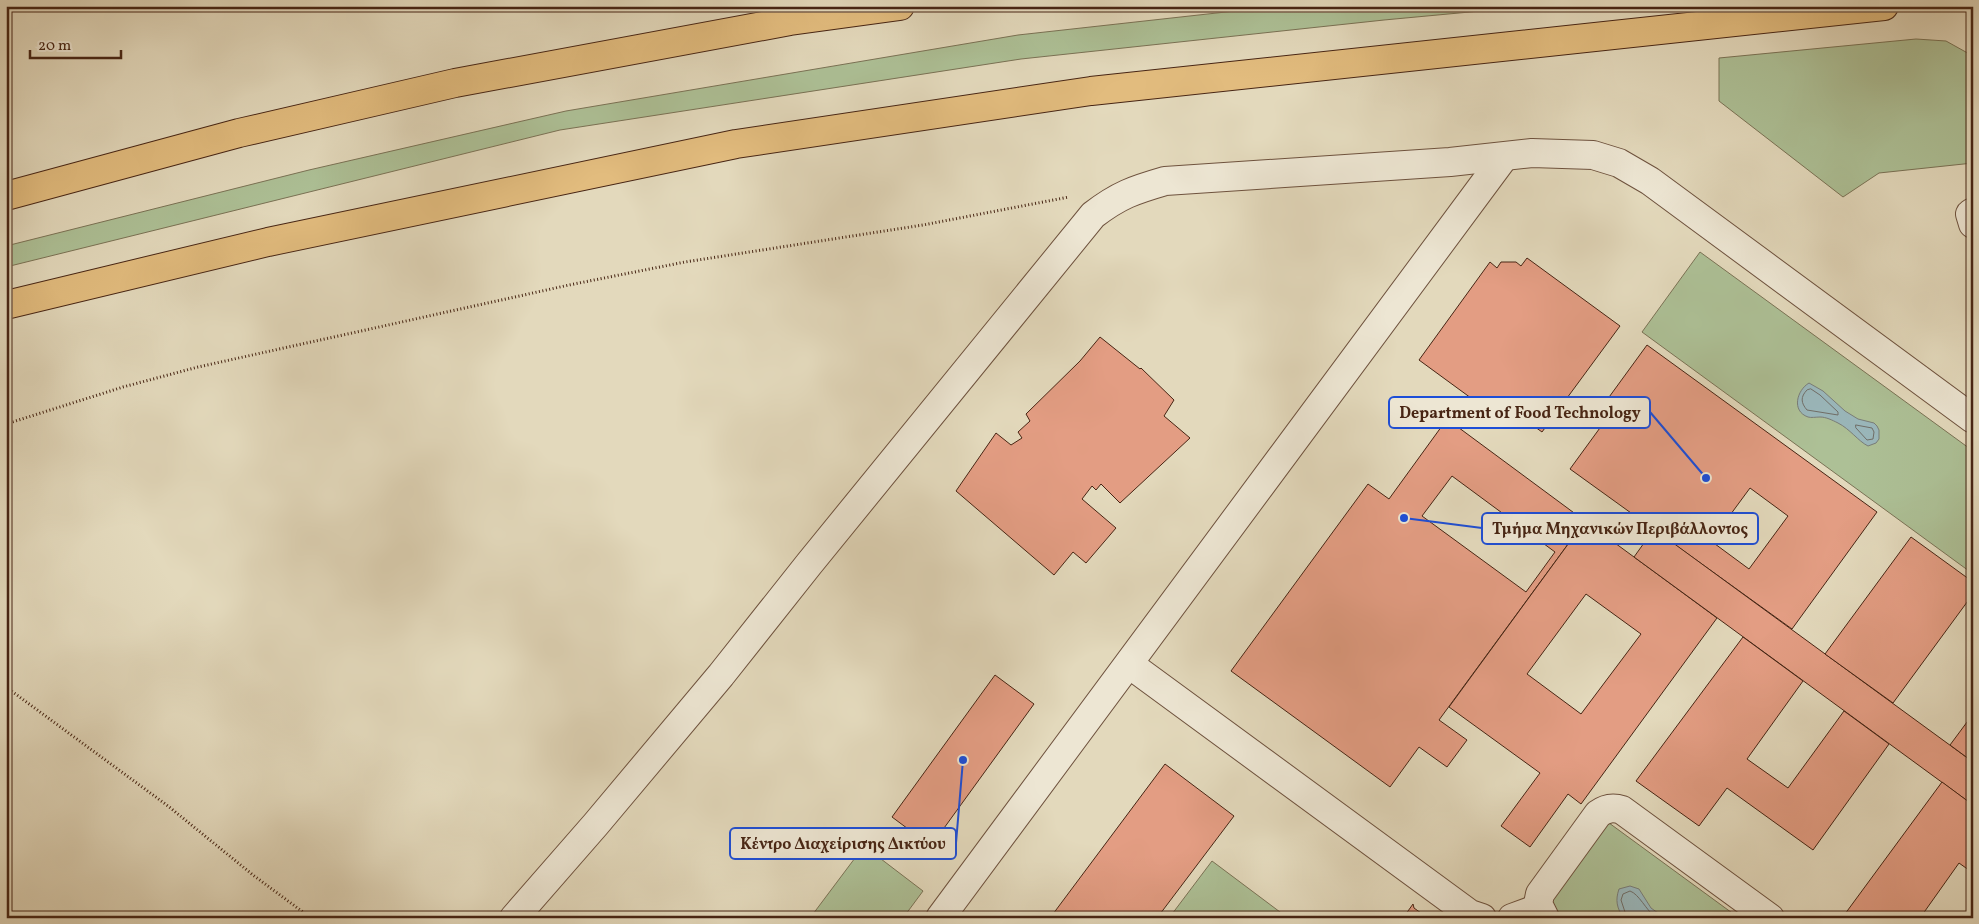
<svg xmlns="http://www.w3.org/2000/svg" width="1979" height="924" font-family="Vollkorn,serif">
  <rect width="100%" height="100%" fill="#e3d9bc"/>
  <filter id="stains"><feTurbulence type="fractalNoise" baseFrequency=".004" numOctaves="4"/><feColorMatrix values="0 0 0 0 .2 0 0 0 0 .09 0 0 0 0 .02 0 0 0 .5 -.17"/></filter>
  <radialGradient id="worn" r=".72"><stop offset=".6" stop-color="#630" stop-opacity="0"/><stop offset="1" stop-color="#630" stop-opacity=".3"/></radialGradient>
  <g fill="#adc096" stroke="#7a7255">
    <polygon points="1280,6 1534,6 1384,20 1021,59 560,130 6,267 6,246 309,170 566,111 1018,35"/>
    <polygon points="1916,39 1946,41 1973,56 1973,163 1879,173 1843,197 1719,101 1719,58"/>
    <polygon points="1700,252 1973,451 1973,566 1969,571 1642,332"/>
    <polygon points="1594,812 1739,918 1559,918 1532,898"/>
    <polygon points="864,846 923,891 903,918 810,918"/>
    <polygon points="1212,861 1288,918 1169,918"/>
  </g>
  <g fill="#9ab7bb" stroke="#797d78">
    <path d="M1809 383 1823 391 1845 411 1858 419 1874 423 1877 426 1879 430V439L1876 443 1868 446C1858 441 1850 429 1838 423 1832 420 1826 417 1820 417 1816 417 1811 418 1808 417 1791 411 1797 390 1809 383Z"/>
    <path d="M1630 886 1639 889 1651 908 1665 918H1623C1617 907 1615 901 1619 889Z"/>
  </g>
  <g fill="none" stroke-linecap="round" stroke-linejoin="round">
    <g stroke="#706e68" stroke-width="1">
      <path d="M1811 389 1820 395 1838 412V415L1807 410C1801 403 1800 397 1807 390Z"/>
      <polygon points="1856,425 1872,428 1874,432 1873,439 1867,440 1856,428"/>
      <path d="M1627 918 1621 900 1623 894 1630 891C1639 894 1646 910 1656 918"/>
    </g>
  </g>
  <g fill="#e39d83" stroke="#472514" fill-rule="evenodd">
    <polygon points="1527,258 1620,326 1542,432 1495,398 1486,409 1419,360 1490,262 1497,268 1501,262 1516,262 1521,266"/>
    <polygon points="1100,337 1140,369 1141,368 1174,400 1164,416 1190,438 1120,503 1101,484 1096,490 1092,486 1082,499 1116,528 1086,563 1073,552 1054,575 956,491 996,433 1011,445 1022,438 1018,432 1030,421 1026,414 1080,361"/>
    <path d="M1647 345 1877 512 1792 629 1570 469 1605 421 1596 415ZM1750 488 1788 516 1749 569 1711 541Z"/>
    <path d="M1447 419 1585 521 1439 720 1467 740 1447 767 1419 747 1390 787 1231 671 1368 484 1389 499ZM1452 476 1555 552 1526 592 1422 516Z"/>
    <path d="M1585 521 1717 618 1581 804 1568 794 1530 847 1501 826 1540 773 1449 707ZM1586 594 1641 634 1581 714 1527 674Z"/>
    <polygon points="1654,529 1973,762 1973,805 1634,557"/>
    <polygon points="1911,537 1973,582 1973,594 1893,703 1825,654"/>
    <polygon points="1743,637 1803,681 1747,759 1788,788 1844,711 1889,744 1813,850 1727,788 1699,826 1636,781"/>
    <polygon points="995,675 1034,704 931,846 892,817"/>
    <polygon points="1973,714 1973,762 1950,745"/>
    <polygon points="1165,764 1234,816 1157,918 1050,918"/>
    <polygon points="1942,782 1973,805 1973,873 1959,863 1920,918 1842,918"/>
    <polygon points="1413,904 1414,908 1428,918 1403,918"/>
  </g>
  <g fill="none" stroke-linecap="round" stroke-linejoin="round">
    <defs>
      <g id="minor">
        <polyline points="1973,212 1970,214 1973,224"/>
        <polyline points="1129,664 1470,914 1482,918"/>
        <path d="M514 918 596 824 721 675 809 564 1093 215C1119 195 1134 190 1165 181L1450 162 1532 153 1593 155 1619 163 1650 181 1973 419"/>
        <polyline points="940,918 1504,157"/>
        <polyline points="1512,918 1539,908"/>
        <path d="M1545 918 1538 904 1540 894 1598 814C1606 808 1613 807 1622 810L1770 918"/>
      </g>
      <g id="highway">
        <polyline points="6,196 239,133 455,83 790,21 900,6"/>
        <polyline points="6,305 268,242 736,144 1091,91 1884,6"/>
      </g>
    </defs>
    <use href="#minor" stroke="#6e523e" stroke-width="30"/>
    <use href="#highway" stroke="#472514" stroke-width="30"/>
    <g stroke="#472514" stroke-width="3" stroke-dasharray="1 2.5" stroke-linecap="butt">
      <polyline points="6,424 123,387 198,367 569,285 685,262 923,225 1069,197"/>
      <polyline points="6,687 168,806 253,875 311,918"/>
    </g>
    <use href="#minor" stroke="#ede6d3" stroke-width="28"/>
    <use href="#highway" stroke="#e2bc7e" stroke-width="28"/>
  </g>
  <path fill="none" stroke="#1d4ed8" stroke-width="2" d="M1706 478L1650 412M1404 518L1482 528M963 760L956 843"/>
  <g fill="#1d4ed8" stroke="#ede6d3" stroke-width="2">
    <circle cx="1706" cy="478" r="5"/>
    <circle cx="1404" cy="518" r="5"/>
    <circle cx="963" cy="760" r="5"/>
  </g>
  <g fill="#ede6d3" stroke="#1d4ed8" stroke-width="2">
    <rect x="1389" y="397" width="261" height="31" rx="5"/>
    <rect x="1482" y="513" width="276" height="31" rx="5"/>
    <rect x="730" y="828" width="226" height="31" rx="5"/>
  </g>
  <g font-size="16" text-anchor="middle" font-weight="bold" fill="#472514">
    <text x="1520" y="418">Department of Food Technology</text>
    <text x="1620" y="534">Τμήμα Μηχανικών Περιβάλλοντος</text>
    <text x="843" y="849">Κέντρο Διαχείρισης Δικτύου</text>
  </g>
  <rect width="1979" height="924" fill="none" stroke="#e3d9bc" stroke-width="25"/>
  <rect x="8" y="8" width="1964" height="909" fill="none" stroke="#472514" stroke-width="2.5"/>
  <rect x="12" y="12" width="1954" height="899" fill="none" stroke="#472514"/>
  <path d="M30 50v8h91v-8" fill="none" stroke="#472514" stroke-width="2.5"/>
  <text x="38" y="50" font-size="15" fill="#472514" stroke="#ede6d3" stroke-width="4" paint-order="stroke">20 m</text>
  <rect width="100%" height="100%" filter="url(#stains)"/>
  <rect width="100%" height="100%" fill="url(#worn)"/>
</svg>
